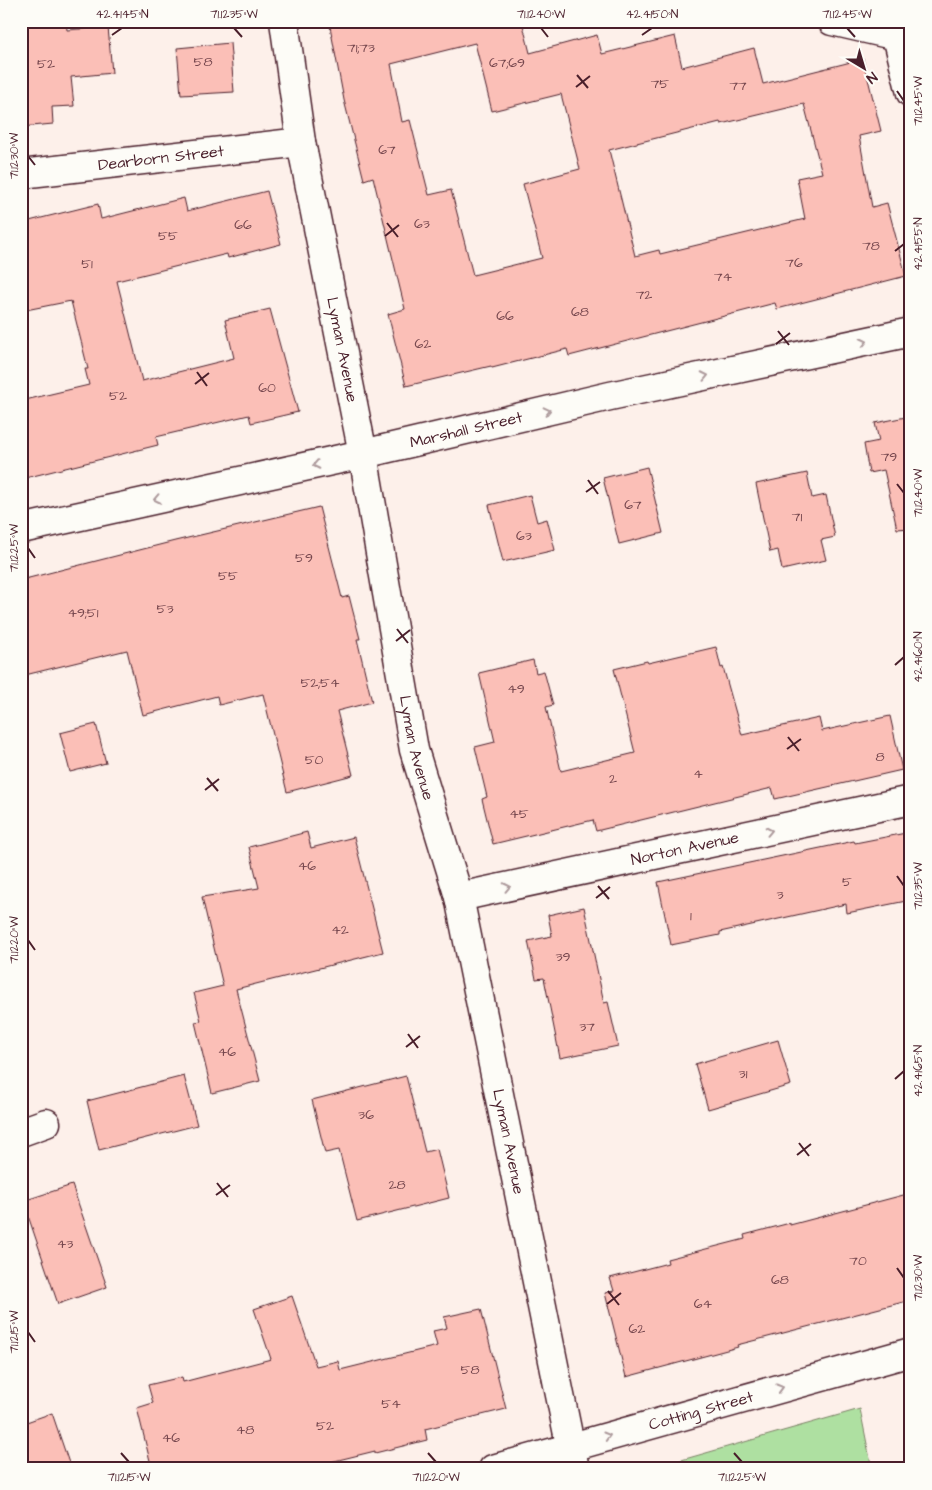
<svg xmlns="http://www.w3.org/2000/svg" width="932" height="1490" font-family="'Architects Daughter',sans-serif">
  <rect width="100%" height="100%" fill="#fdf0ea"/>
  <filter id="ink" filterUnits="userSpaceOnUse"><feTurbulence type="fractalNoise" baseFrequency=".02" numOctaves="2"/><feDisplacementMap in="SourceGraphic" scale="10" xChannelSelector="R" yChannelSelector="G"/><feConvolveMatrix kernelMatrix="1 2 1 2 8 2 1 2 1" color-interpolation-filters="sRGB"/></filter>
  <g filter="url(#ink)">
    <polygon fill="#aee0a1" stroke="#7c8066" points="860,1409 872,1469 650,1469"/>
    <g fill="#fbbfb7" stroke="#4a1f2b" fill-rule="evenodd">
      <polygon points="52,21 66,21 67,30 108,27 112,73 71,77 74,106 52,107 53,124 21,127 21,24"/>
      <path d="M329 21H522L530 53 597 35 602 54 675 36 682 67 754 48 763 84 863 59 881 131 859 136 872 207 887 203 906 276 777 309 775 303 569 356 567 349 492 368 491 366 406 386 388 314 405 309 373 177 364 180 344 100ZM475 43 492 111 561 94 580 169 523 184 542 258 473 275 451 190 429 195 410 120 402 122 391 64ZM804 104 822 173 797 178 805 219 660 254 659 250 635 256 609 150 720 122 721 124Z"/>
      <polygon points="230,43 234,92 181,95 177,48"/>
      <polygon points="267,191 281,244 228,258 227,254 117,281 142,381 234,358 225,320 270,309 298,412 251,423 249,415 156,437 158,445 21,479 21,401 89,385 85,369 88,369 71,301 21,311 21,223 98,204 101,219 184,198 187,211"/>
      <polygon points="911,416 911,528 897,529 884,470 869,473 864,444 879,441 875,423"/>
      <polygon points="647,467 663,533 619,544 603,478"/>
      <polygon points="807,473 812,498 826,495 835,537 821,540 826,560 782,570 778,550 770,552 756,484"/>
      <polygon points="530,495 537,522 547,519 555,550 503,562 489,505"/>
      <polygon points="319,507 342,598 349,596 360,639 357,639 372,702 337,711 353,775 287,792 263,694 219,705 217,696 143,715 127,650 21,676 21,580 175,541"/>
      <polygon points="716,647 721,668 723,667 742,735 819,718 822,731 890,716 902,770 775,799 772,788 596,831 593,820 493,844 482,799 487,797 475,747 495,742 479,673 533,660 536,673 544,671 553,705 546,707 561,771 635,753 614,669 647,661 648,663"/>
      <polygon points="96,724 106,763 70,772 60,733"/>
      <polygon points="307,832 311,848 354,837 383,952 236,989 260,1081 212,1093 195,1022 201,1021 194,993 223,986 202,897 259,888 249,847"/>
      <polygon points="911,832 911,900 847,913 846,904 720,932 720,935 671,945 658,882 854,841 855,843"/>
      <polygon points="584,907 604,1003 608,1002 618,1046 560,1058 544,978 536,979 528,941 552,936 548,915"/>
      <polygon points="778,1040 791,1085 708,1109 695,1064"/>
      <polygon points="184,1076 197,1125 99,1150 87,1101"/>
      <polygon points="406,1076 425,1152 437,1149 449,1198 357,1221 339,1150 325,1153 312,1100"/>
      <polygon points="72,1185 107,1287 58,1304 23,1201"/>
      <polygon points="911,1193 911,1300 737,1345 738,1347 626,1377 605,1293 614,1291 610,1278 668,1263 667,1259 745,1239 744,1235 790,1223 790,1225"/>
      <polygon points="292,1296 316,1366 338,1361 340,1370 437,1346 433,1331 447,1328 444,1317 481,1309 506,1409 425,1429 427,1440 375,1453 375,1451 302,1469 152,1469 137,1408 153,1403 148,1385 182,1377 183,1382 271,1359 254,1309"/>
      <polygon points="52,1413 71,1469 27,1469 21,1453 21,1424"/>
    </g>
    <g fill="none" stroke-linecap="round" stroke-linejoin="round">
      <defs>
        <g id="street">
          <path id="s1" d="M284 21 301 142 363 454 414 750 459 897 575 1469"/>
          <polyline points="832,21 897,36 911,93"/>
          <path id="s2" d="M21 174 301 142"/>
          <path id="s3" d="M21 529 363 454 610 396 911 332"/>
          <path id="s4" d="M459 897 911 800"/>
          <polyline points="21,1132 46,1123"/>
          <path id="s5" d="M493 1469 911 1352"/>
        </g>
      </defs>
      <use href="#street" stroke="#4a1f2b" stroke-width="31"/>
      <use href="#street" stroke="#fdfcf7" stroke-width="28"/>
    </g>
    <defs><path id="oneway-chevron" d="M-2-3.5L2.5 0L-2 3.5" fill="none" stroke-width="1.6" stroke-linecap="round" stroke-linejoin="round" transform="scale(1.25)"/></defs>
    <g stroke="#ac999b">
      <use href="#oneway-chevron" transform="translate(864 342) rotate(-12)"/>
      <use href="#oneway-chevron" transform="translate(705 376) rotate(-12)"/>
      <use href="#oneway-chevron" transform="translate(547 411) rotate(-13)"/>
      <use href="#oneway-chevron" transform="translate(316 465) rotate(168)"/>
      <use href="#oneway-chevron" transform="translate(157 499) rotate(168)"/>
      <use href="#oneway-chevron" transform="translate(769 831) rotate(-12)"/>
      <use href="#oneway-chevron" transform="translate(507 887) rotate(-12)"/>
      <use href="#oneway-chevron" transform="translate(780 1388) rotate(-16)"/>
      <use href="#oneway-chevron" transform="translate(607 1436) rotate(-16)"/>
    </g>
  </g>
  <path fill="none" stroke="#4a1f2b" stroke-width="2" d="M234 28 242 37M541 28 548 37M847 28 855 37M112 35 122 28M642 35 652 28M577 75 588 88M576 87 590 76M897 91 904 101M28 156 35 165M387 223 398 237M385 236 399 225M895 251 904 244M778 331 789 345M776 344 790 333M197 372 207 386M195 384 209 373M588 480 598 494M897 484 904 493M586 492 600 482M28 548 35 558M397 629 408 643M396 641 410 630M895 665 904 657M788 737 799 751M787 749 801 739M207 778 218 791M205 790 219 779M897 876 904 886M598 886 609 899M596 898 610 887M28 940 35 950M408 1034 418 1048M406 1047 420 1036M895 1079 904 1071M799 1143 809 1156M797 1155 811 1144M217 1183 228 1197M216 1195 230 1185M897 1268 904 1278M608 1291 619 1305M607 1304 621 1293M28 1332 35 1342M121 1453 129 1462M428 1453 436 1462M734 1453 742 1462"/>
  <g text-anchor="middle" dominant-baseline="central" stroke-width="4" stroke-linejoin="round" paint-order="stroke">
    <g font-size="14" fill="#76474e">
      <text x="361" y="48">71;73</text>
      <text x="203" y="62">58</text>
      <text x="507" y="63">67;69</text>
      <text x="46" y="64">52</text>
      <text x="660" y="84">75</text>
      <text x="738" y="86">77</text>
      <text x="387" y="150">67</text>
      <text x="422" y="224">63</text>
      <text x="243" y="225">66</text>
      <text x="168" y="236">55</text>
      <text x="871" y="246">78</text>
      <text x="794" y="263">76</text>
      <text x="87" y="264">51</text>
      <text x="723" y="277">74</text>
      <text x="644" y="295">72</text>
      <text x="580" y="312">68</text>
      <text x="505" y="316">66</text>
      <text x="423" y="344">62</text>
      <text x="267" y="388">60</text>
      <text x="118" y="396">52</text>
      <text x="889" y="457">79</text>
      <text x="633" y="505">67</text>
      <text x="797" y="517">71</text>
      <text x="524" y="536">63</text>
      <text x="304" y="558">59</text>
      <text x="228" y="576">55</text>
      <text x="165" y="609">53</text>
      <text x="83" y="613">49;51</text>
      <text x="320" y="683">52;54</text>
      <text x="516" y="689">49</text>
      <text x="880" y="757">8</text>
      <text x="314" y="760">50</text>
      <text x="698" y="774">4</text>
      <text x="613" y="779">2</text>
      <text x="519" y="814">45</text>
      <text x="307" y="866">46</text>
      <text x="847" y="882">5</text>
      <text x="780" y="895">3</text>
      <text x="691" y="916">1</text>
      <text x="340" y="930">42</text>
      <text x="563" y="957">39</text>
      <text x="587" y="1027">37</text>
      <text x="227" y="1052">46</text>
      <text x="743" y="1074">31</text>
      <text x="366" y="1115">36</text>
      <text x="397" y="1185">28</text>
      <text x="65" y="1244">43</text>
      <text x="858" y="1261">70</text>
      <text x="780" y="1280">68</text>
      <text x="703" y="1304">64</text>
      <text x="637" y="1329">62</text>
      <text x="470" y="1370">58</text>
      <text x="391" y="1404">54</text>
      <text x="325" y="1426">52</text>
      <text x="245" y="1430">48</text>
      <text x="171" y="1438">46</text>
    </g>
    <g font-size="16" fill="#4a1f2b" stroke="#fdfcf7">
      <text stroke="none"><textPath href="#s2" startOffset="141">Dearborn Street</textPath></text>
      <text stroke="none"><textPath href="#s1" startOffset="334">Lyman Avenue</textPath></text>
      <text stroke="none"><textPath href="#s3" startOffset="456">Marshall Street</textPath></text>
      <text stroke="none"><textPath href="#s1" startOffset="739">Lyman Avenue</textPath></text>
      <text stroke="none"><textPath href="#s4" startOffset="231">Norton Avenue</textPath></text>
      <text stroke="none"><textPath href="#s1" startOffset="1144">Lyman Avenue</textPath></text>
      <text stroke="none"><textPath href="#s5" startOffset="216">Cotting Street</textPath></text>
    </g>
  </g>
  <rect width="932" height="1490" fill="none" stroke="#fdfcf7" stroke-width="55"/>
  <g transform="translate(864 68) rotate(142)" stroke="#fdfcf7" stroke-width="4" paint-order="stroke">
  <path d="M0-4L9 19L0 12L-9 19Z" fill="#4a1f2b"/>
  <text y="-8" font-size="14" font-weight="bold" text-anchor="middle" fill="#4a1f2b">N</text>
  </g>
  <rect x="28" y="28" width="876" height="1434" fill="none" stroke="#4a1f2b" stroke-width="2"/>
  <g font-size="12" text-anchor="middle" fill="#4a1f2b">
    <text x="122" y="18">42.4145°N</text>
    <text x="234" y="18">71.1235°W</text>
    <text x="541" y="18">71.1240°W</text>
    <text x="652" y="18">42.4150°N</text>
    <text x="847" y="18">71.1245°W</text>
    <text transform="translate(918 101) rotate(-90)" y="4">71.1245°W</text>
    <text transform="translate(14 156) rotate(-90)" y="4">71.1230°W</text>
    <text transform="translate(918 244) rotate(-90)" y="4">42.4155°N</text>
    <text transform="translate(918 493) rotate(-90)" y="4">71.1240°W</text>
    <text transform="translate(14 548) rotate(-90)" y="4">71.1225°W</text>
    <text transform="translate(918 657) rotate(-90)" y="4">42.4160°N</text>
    <text transform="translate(918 886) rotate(-90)" y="4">71.1235°W</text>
    <text transform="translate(14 940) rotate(-90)" y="4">71.1220°W</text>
    <text transform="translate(918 1071) rotate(-90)" y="4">42.4165°N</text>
    <text transform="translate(918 1278) rotate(-90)" y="4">71.1230°W</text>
    <text transform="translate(14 1332) rotate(-90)" y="4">71.1215°W</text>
    <text x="129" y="1481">71.1215°W</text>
    <text x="436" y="1481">71.1220°W</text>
    <text x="742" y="1481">71.1225°W</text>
  </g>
</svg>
